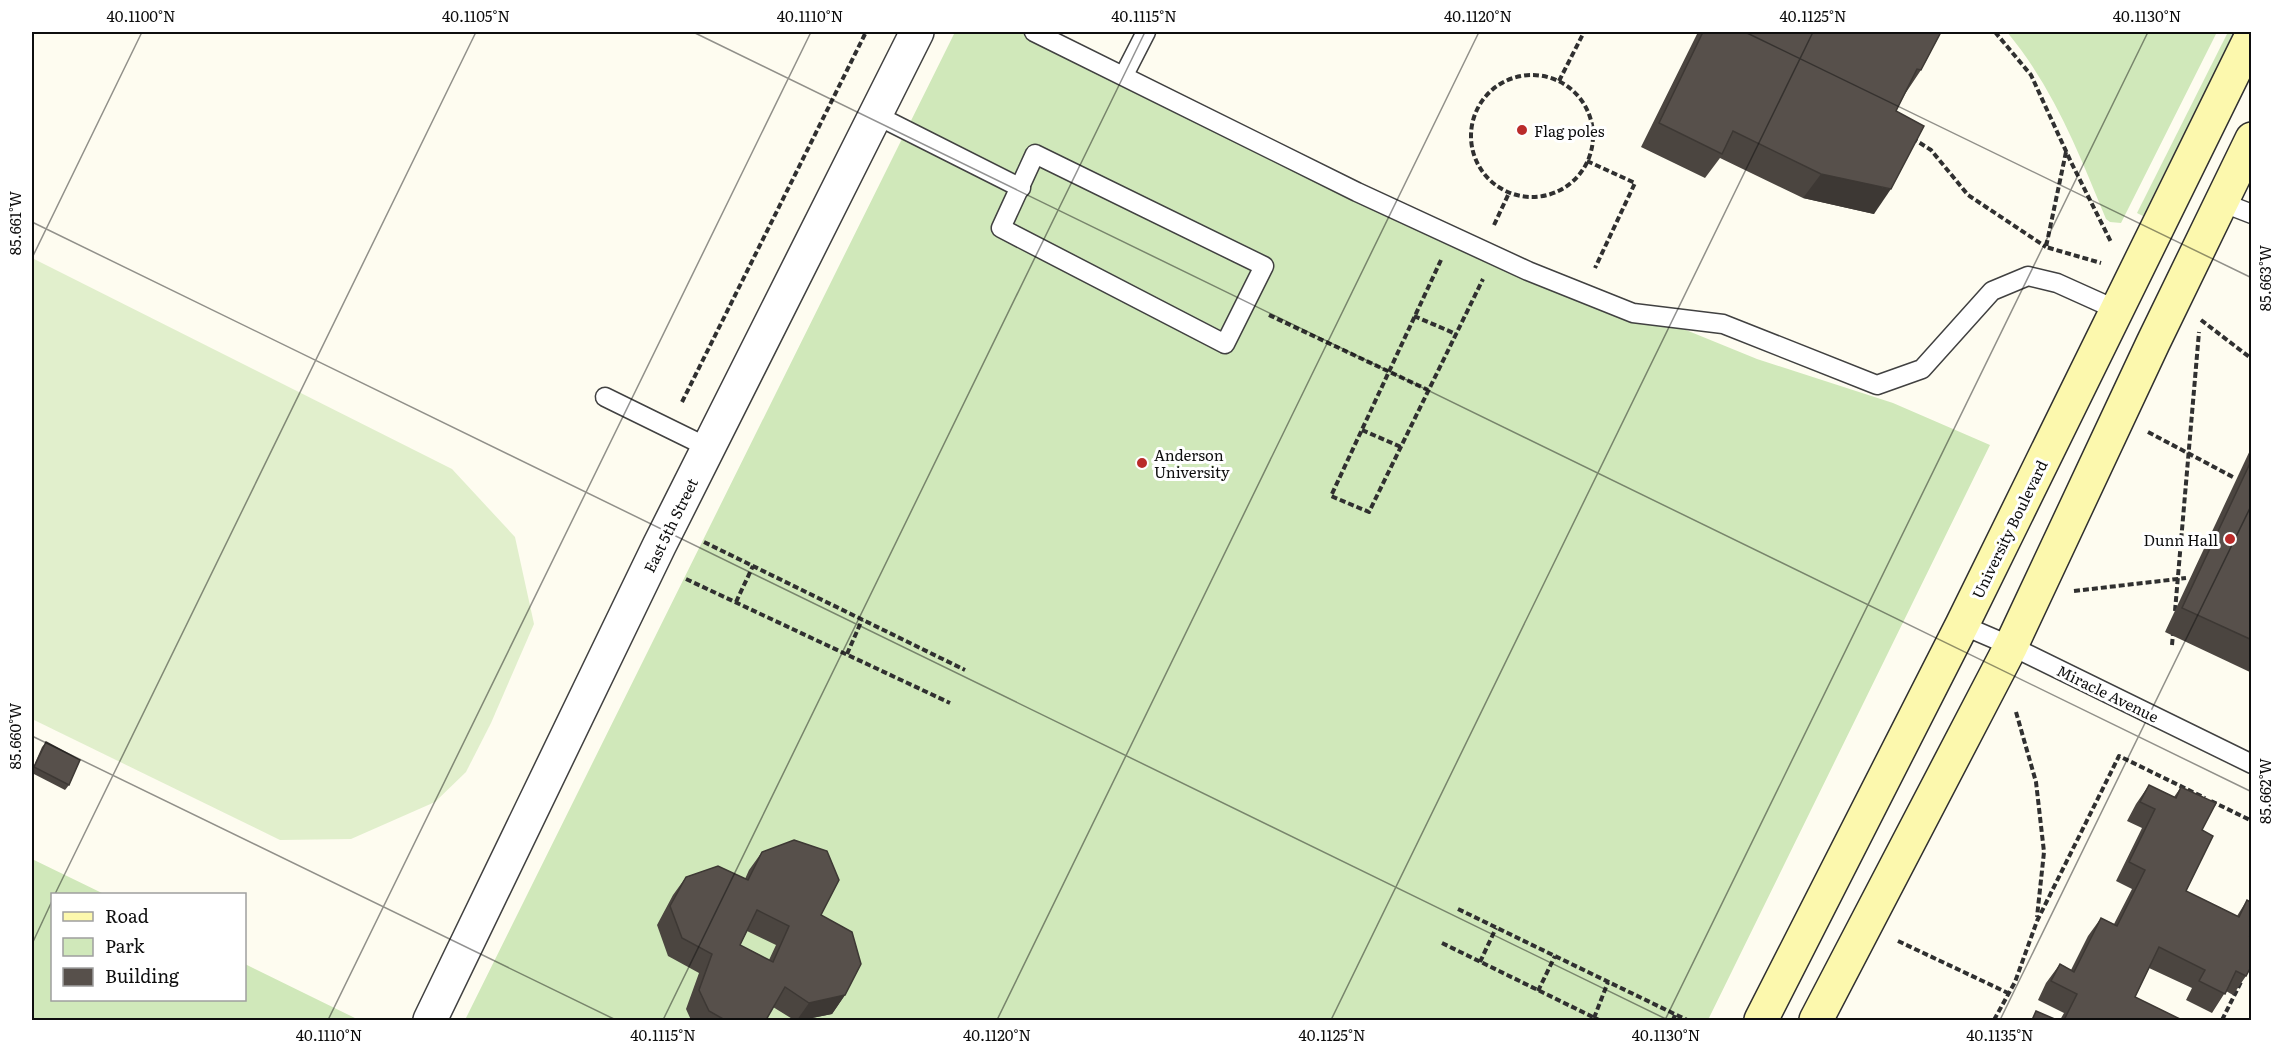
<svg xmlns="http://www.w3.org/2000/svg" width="2283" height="1052" font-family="Literata,serif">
  <rect width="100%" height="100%" fill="#fefcf0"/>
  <g fill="#d0e8ba">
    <polygon points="955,32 1034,32 1453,235 1757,359 1893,403 1990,445 1708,1020 465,1020"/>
    <path d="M2007 32H2217L2121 223 2110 222 2106 219C2079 153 2053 87 2007 32Z"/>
    <polygon points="2228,32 2233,32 2225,51 2143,216 2137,213"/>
    <polygon points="32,859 104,894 52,894 52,1000 244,1000 245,964 359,1020 32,1020"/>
  </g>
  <polygon fill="#e1efcc" points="32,258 452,469 515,537 534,624 491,723 466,772 435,802 351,839 280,840 32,719"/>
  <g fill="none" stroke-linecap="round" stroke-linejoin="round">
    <defs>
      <g id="lane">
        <polyline points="1034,32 1357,192 1528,271 1633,313 1723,324 1877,385 1922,369 1992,291 2028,276 2057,283 2117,310"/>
        <polyline points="1124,75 1146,32"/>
        <polyline points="876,115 1021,188"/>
        <polygon points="1035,154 1264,266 1225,344 1001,228"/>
        <polyline points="2221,202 2252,214"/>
        <polyline points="605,397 709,448"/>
        <polyline points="1962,625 2011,646 2252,764"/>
      </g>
      <polyline id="street" points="430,1020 659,546 917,32"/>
      <g id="secondary">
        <polyline points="1761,1020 1962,625 2252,35"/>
        <polyline points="1816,1020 2011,646 2153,343 2252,139"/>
      </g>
    </defs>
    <use href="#lane" stroke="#414141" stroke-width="21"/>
    <use href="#street" stroke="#414141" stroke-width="36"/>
    <use href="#secondary" stroke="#303030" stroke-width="36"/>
    <g stroke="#303030" stroke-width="4" stroke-dasharray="6 3" stroke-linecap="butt">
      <polyline points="1995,32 2031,75 2071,162 2111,242"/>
      <circle cx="1532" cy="136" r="61"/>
      <polyline points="1559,81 1584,32"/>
      <polyline points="1912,138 1931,150 1968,195 2046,247"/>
      <polyline points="2066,152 2046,247 2101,263"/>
      <polyline points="1587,161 1635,183 1595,268"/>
      <polyline points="1494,225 1509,193"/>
      <polyline points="1441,260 1331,496 1369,512 1483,279"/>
      <polyline points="1269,315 1428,390"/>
      <polyline points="1414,316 1456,334"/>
      <polyline points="2201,320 2252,359"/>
      <polyline points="682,402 866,32"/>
      <polyline points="1362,430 1401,447"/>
      <polyline points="2148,432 2233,477"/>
      <polyline points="704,542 965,670"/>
      <polyline points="686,579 950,703"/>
      <polyline points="2074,591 2186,578"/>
      <polyline points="736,602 753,566"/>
      <polyline points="2175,611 2199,332"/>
      <polyline points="2172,645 2173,634"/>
      <polyline points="847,654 862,620"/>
      <polyline points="2016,712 2036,782 2044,852 2037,917"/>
      <polyline points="2211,801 2252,821"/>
      <polyline points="1458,909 1687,1020"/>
      <polyline points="1898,941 2008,993"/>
      <polyline points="1442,943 1599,1020"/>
      <polyline points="1480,962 1496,928"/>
      <polyline points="1538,991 1555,956"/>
      <polyline points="1594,1018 1608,982"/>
      <polyline points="1673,1020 1675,1015"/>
      <polyline points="1994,1020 2015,982 2037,921 2119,756 2205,798"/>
      <polyline points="2222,1020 2241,982"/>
    </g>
    <use href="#lane" stroke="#fff" stroke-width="18"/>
    <use href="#street" stroke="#fff" stroke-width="33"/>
    <use href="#secondary" stroke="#fcf8ad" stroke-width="33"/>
  </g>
  <g fill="#4b4540" fill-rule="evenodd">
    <polygon points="1698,32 1941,32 1921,70 1905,94 1896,111 1874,214 1803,198 1720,158 1705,178 1641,147"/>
    <polygon points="2252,446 2252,673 2165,632"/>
    <polygon points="46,742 69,785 65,790 32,773 32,770 42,747"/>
    <polygon points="2149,785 2174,797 2181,787 2202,830 2186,891 2237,916 2247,900 2250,936 2246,976 2233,995 2226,991 2212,1013 2186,1000 2192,988 2149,968 2135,997 2182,1020 2060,1020 2064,1013 2038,1000 2046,983 2060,964 2071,970 2088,936 2101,918 2114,924 2132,889 2116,881 2142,828 2127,821 2136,804"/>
    <path d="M762 852 821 915 845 995 832 1014 802 1020H794L773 1007 766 1020H691L686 1009 699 973 668 956 657 925 673 895 686 877 745 879 749 870ZM747 931 776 945 769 960 740 945Z"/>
  </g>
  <g fill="#3d3834">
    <polygon points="1821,174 1891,189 1874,214 1803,198"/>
    <polygon points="845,995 832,1014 802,1020 797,1020 809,1003"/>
  </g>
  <g fill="#57504b" stroke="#3d3834" stroke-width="1.5" fill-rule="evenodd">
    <polygon points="1703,32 1941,32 1921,70 1917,69 1896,111 1924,126 1891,189 1821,174 1733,131 1722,154 1659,123"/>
    <polygon points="2252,459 2252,640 2182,608"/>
    <polygon points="46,742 80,760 69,785 34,767"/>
    <polygon points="2149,785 2176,798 2181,787 2216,803 2202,830 2213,836 2186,891 2239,917 2247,900 2252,903 2252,934 2250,936 2252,937 2252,965 2246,976 2236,971 2225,994 2199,981 2205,970 2159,947 2135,997 2182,1020 2064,1020 2077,994 2051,981 2060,964 2074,972 2101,918 2117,926 2145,870 2129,862 2155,809 2140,802"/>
    <path d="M794 840 827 851 839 880 821 915 852 932 861 964 845 995 809 1003 785 987 766 1020H725L709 1011 699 990 712 954 682 938 670 906 686 877 718 866 748 880 762 852ZM757 910 789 926 773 962 740 945Z"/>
    <polygon points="2036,1011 2057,1020 2032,1020"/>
  </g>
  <path fill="none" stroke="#0e0e0e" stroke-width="1.5" stroke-opacity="0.45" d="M693 32 2252 792M1745 32 2252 278M32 222 1668 1020M32 258 142 32M32 736 616 1020M55 894 476 32M32 944 52 901M328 1020 811 32M663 1020 1145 32M997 1020 1479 32M1331 1020 1813 32M1665 1020 2148 32M2000 1020 2252 504"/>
  <g fill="#ba2b2a" stroke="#fff" stroke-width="2">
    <circle cx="1522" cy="130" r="6"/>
    <circle cx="1142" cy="463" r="6"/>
    <circle cx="2230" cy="539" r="6"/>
  </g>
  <g text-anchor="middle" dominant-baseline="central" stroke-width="6" stroke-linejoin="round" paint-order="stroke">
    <g font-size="15" fill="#0e0e0e" stroke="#fff" text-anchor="start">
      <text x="1534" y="130">Flag poles</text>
      <text x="1154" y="454">Anderson<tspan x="1154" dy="17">University</tspan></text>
      <text x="2218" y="539" text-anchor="end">Dunn Hall</text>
    </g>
    <g font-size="15" fill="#0e0e0e" stroke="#fff">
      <text transform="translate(670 525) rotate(-64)">East 5th Street</text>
      <text transform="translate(2009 529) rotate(-64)">University Boulevard</text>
      <text transform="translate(2108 693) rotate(26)">Miracle Avenue</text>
    </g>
  </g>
  <rect width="2283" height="1052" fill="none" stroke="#ffffff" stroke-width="66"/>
  <rect x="51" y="893" width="195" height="108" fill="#ffffff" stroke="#9f9f9f" stroke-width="1.5"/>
  <rect x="63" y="912" width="30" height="9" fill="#fcf8ad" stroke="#9f9f9f" stroke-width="1.5"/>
  <text x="105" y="923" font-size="18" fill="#0e0e0e">Road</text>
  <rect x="63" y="938" width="30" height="18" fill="#d0e8ba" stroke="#9f9f9f" stroke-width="1.5"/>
  <text x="105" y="953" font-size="18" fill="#0e0e0e">Park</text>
  <rect x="63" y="968" width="30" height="18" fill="#57504b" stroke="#9f9f9f" stroke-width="1.5"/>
  <text x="105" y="983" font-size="18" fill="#0e0e0e">Building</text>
  <rect x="33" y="33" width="2217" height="986" fill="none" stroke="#0e0e0e" stroke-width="2"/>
  <g font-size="15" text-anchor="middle" fill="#0e0e0e">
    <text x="141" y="22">40.1100°N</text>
    <text x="476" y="22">40.1105°N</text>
    <text x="810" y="22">40.1110°N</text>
    <text x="1144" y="22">40.1115°N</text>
    <text x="1478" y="22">40.1120°N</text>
    <text x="1813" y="22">40.1125°N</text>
    <text x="2147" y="22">40.1130°N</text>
    <text transform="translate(16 223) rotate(-90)" y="5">85.661°W</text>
    <text transform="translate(2266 278) rotate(-90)" y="5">85.663°W</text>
    <text transform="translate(16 736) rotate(-90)" y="5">85.660°W</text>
    <text transform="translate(2266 791) rotate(-90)" y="5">85.662°W</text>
    <text x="329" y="1041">40.1110°N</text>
    <text x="663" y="1041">40.1115°N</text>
    <text x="997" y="1041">40.1120°N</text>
    <text x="1332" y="1041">40.1125°N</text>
    <text x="1666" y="1041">40.1130°N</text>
    <text x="2000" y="1041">40.1135°N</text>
  </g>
</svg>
